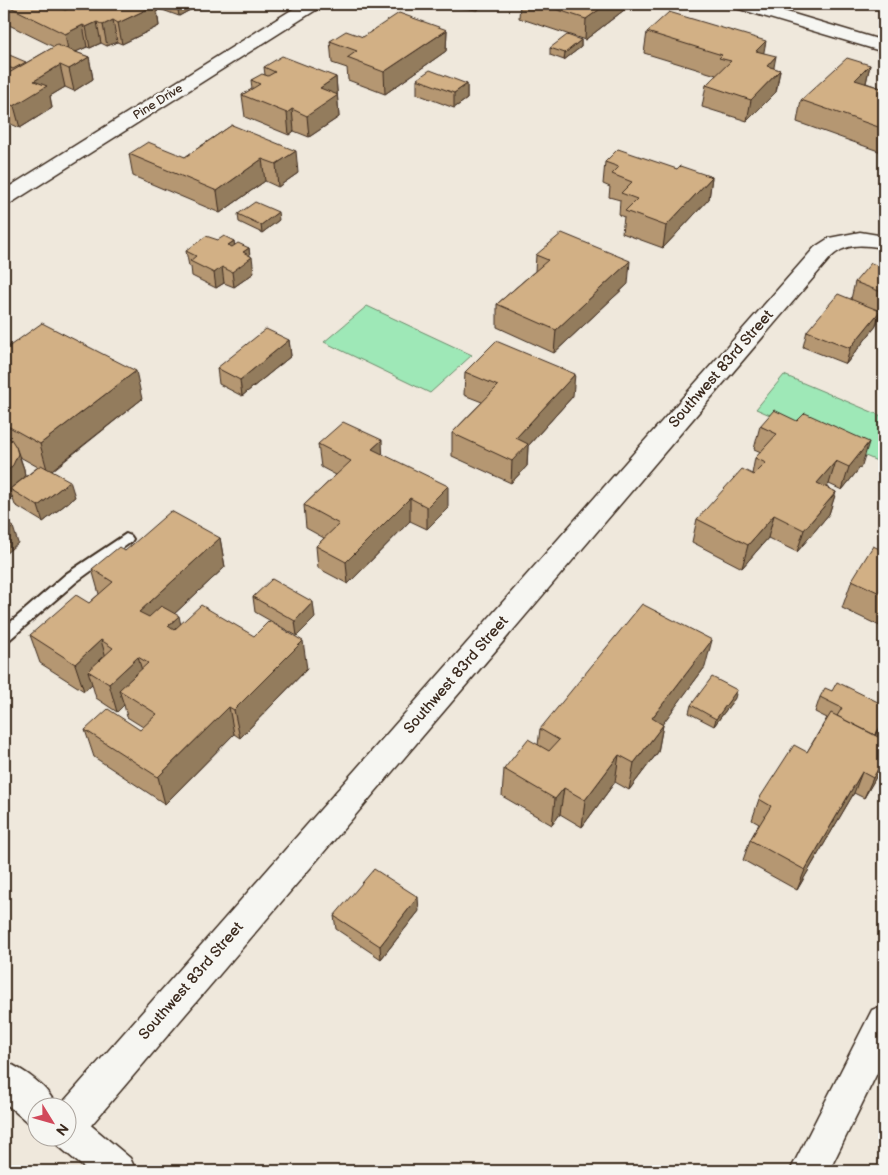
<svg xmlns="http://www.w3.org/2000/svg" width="888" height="1175" font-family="'Balsamiq Sans',sans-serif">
  <rect width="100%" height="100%" fill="#efe8dc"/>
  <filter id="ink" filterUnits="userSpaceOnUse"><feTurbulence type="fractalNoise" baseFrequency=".02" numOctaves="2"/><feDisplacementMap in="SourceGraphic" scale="10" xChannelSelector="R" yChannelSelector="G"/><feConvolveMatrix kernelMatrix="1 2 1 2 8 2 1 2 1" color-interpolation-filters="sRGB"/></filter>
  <g filter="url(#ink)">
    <g fill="#9ee8b7" stroke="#6c896a">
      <polygon points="367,306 472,355 430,393 324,342"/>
      <polygon points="784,375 884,417 884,464 756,409"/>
    </g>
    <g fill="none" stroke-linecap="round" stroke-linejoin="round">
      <defs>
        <polygon id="service" points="126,534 131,536 133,539 131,542 76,582 9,640 4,641 4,628 66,574"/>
        <g id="minor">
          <polygon points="301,4 322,4 319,8 11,203 4,205 4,190"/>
          <polygon points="733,4 760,4 884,41 884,52 736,8"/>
          <path d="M860 232 884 236V248C864 245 847 242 831 257L81 1137 68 1142 56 1138H68V1108H58L815 247 829 238Z"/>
          <polygon points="884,1005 884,1059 829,1171 790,1171 872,1010"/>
        </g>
        <g id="tertiary">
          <path d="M4 1061C25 1070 49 1087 57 1108H38V1126L26 1121 4 1102Z"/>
          <polygon points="68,1112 81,1117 130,1158 136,1171 88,1171 55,1143 53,1138 68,1138"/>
        </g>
      </defs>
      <use href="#service" stroke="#3b2a1e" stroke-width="4"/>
      <use href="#minor" stroke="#3b2a1e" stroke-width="3"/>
      <use href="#tertiary" stroke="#3b2a1e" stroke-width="3"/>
      <use href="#service" fill="#f6f6f2" fill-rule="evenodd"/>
      <use href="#minor" fill="#f6f6f2" fill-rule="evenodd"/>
      <use href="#tertiary" fill="#f6f6f2" fill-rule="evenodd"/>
    </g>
    <g fill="#b59772" stroke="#3b2a1e" fill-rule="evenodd">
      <polygon points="4,4 65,10 105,7 112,4 201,4 179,16 157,8 159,26 122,44 117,42 107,46 101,43 90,48 87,47 75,52 89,57 93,79 74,91 65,87 50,96 52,108 20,128 4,121 4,55 26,63 54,47 7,24 4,10"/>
      <polygon points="53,4 65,4 60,6"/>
      <polygon points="434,4 486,4 477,10"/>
      <polygon points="520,4 628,4 628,7 585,40 519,18"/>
      <polygon points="447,30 446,51 385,94 348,80 347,68 332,63 330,41 363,37"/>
      <polygon points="647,32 764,53 773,68 780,70 776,92 747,121 702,107 706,85 716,75 644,53"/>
      <polygon points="581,40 581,47 564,60 550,55 550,48"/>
      <polygon points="870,65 866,83 884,89 884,153 797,122 801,100"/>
      <polygon points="264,67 336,77 339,117 309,137 294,131 289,135 245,117 242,95 252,89 251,80 265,75"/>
      <polygon points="417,79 467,84 467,99 454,108 417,94"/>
      <polygon points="232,125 298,173 278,187 265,181 220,213 133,176 129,154 185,157"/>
      <polygon points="605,162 677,169 712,177 709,199 663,248 622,233 624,217 619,215 620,200 609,197 610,187 603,184"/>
      <polygon points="238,214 279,220 262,233 239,222"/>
      <polygon points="218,240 234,241 234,245 249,248 250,256 254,273 234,287 224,283 216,288 192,276 191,267 189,266 186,251"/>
      <polygon points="536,255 628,284 554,353 497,327 497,304 535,271"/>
      <polygon points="884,268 884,318 879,316 876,326 846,364 803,347 807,331 851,299 855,282"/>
      <polygon points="289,340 291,356 242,396 219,384 217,368"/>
      <path d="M4 350 142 399 52 471 75 497 43 522 15 505 12 496 4 505ZM20 457 38 467 25 477 24 469Z"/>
      <polygon points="465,372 573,396 528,446 527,466 511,483 452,456 452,433 482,402 464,395"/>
      <polygon points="760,426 862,465 842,490 829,484 826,487 836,492 829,514 797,552 768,538 742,568 692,542 697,519 752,474 755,458 761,452 754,449"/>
      <polygon points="318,444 382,454 448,508 427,529 410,521 348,584 318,568 316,546 324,538 306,528 304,505 336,475 321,467"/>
      <polygon points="220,538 225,567 174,614 180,624 307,669 240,738 234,734 165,804 94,757 85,730 140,730 143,727 127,717 124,705 117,712 96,698 92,684 84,691 40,663 30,635 89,603 99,594 92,569 125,551"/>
      <polygon points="884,551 884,628 842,608 852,580"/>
      <polygon points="253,597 315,618 297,636 255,612"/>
      <polygon points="705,667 662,724 663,725 658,752 629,790 615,782 582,827 560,814 552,825 502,796 504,769 538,745 540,729"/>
      <polygon points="832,691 884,705 884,726 878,736 883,765 864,798 854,793 797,890 743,860 750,840 759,824 752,820 759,799 807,752 827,718 815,712 820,697"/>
      <polygon points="735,698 714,726 689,713 691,705"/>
      <polygon points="419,911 381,959 336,929 334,916"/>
    </g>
    <g fill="#937b5d" stroke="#3b2a1e">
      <polygon points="177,4 201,4 179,16"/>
      <polygon points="477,4 486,4 477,10"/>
      <polygon points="607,4 628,4 628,7 585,40 586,19"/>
      <polygon points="156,5 159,26 122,44 118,23"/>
      <polygon points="113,20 117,42 107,46 103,25"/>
      <polygon points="97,22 101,43 90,48 86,27"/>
      <polygon points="83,25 87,47 69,55 65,34"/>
      <polygon points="447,30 446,51 385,94 384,72"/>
      <polygon points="581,40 581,47 564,60 565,53"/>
      <polygon points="766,41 762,62 756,51"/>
      <polygon points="776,56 772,78 767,66"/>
      <polygon points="89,57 93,79 74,91 69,69"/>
      <polygon points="60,65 65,87 50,96 52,108 20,128 14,106 34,81"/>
      <polygon points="870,65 865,87 855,80"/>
      <polygon points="780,70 776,92 747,121 751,100"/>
      <polygon points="336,77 339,117 309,137 307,116 320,88"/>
      <polygon points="467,84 467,99 454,108 454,93"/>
      <polygon points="292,109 294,131 289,135 287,113"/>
      <polygon points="296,151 298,173 278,187 276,164"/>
      <polygon points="262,159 265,181 220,213 217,191"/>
      <polygon points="712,177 709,199 663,248 666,226"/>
      <polygon points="278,212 279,220 262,233 261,225"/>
      <polygon points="234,241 236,257 228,245"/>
      <polygon points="249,248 250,259 252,257 254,273 234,287 232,272 243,252"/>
      <polygon points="630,261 628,284 554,353 556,330"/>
      <polygon points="222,267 224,283 216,288 214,273"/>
      <polygon points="880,311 876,326 846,364 850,348"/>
      <polygon points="289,340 291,356 242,396 240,380"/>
      <polygon points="136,371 142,399 48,473 40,444"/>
      <polygon points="575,374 573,396 528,446 527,466 511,483 512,461 516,438"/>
      <polygon points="382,440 383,463 372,449"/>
      <polygon points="869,442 862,465 842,490 849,467"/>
      <polygon points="16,447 24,469 25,477 10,489 12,497 4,505 4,475"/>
      <polygon points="836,461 829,484 811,506 817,483"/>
      <polygon points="70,481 75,497 43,522 38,506"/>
      <polygon points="448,486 448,508 427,529 427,507"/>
      <polygon points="836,492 829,514 797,552 804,530"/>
      <polygon points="410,498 410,521 348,584 346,562"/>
      <polygon points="774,515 768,538 742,568 748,545"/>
      <polygon points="13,527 18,543 4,555 4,535"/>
      <polygon points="220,538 225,567 146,640 139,612"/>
      <polygon points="313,602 315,618 297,636 295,621"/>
      <polygon points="179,616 185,644 168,626"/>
      <polygon points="101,640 109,668 88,671 92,684 84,691 75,664"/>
      <polygon points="712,640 705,667 647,745 652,718"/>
      <polygon points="303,641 307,669 240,738 234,710"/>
      <polygon points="138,657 146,684 119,690 124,705 117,712 109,684"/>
      <polygon points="737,690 735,698 714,726 716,719"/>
      <polygon points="229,707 234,734 165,804 158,777"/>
      <polygon points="884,721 884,726 869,750 875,736"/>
      <polygon points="663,725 658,752 629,790 634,763"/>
      <polygon points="619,755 615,782 582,827 585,800"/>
      <polygon points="884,758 884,763 883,765 864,798 873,778"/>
      <polygon points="862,772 854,793 797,890 805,870"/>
      <polygon points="564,788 560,814 552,825 555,799"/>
      <polygon points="418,897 419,911 381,959 380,946"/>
    </g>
    <g fill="#d2b085" stroke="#3b2a1e">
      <polygon points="4,4 52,4 65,10 73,7 79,10 92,4 97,4 105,7 112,4 154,4 156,5 118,23 113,20 103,25 97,22 86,27 83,25 65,34"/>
      <polygon points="540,4 607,4 586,19"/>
      <polygon points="669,12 766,41 756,51 776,56 767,66 780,70 751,100 706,85 731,61 719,58 722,55 647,32"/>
      <polygon points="399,13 447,30 384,72 347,58 357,51 330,41 346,31 363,37"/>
      <polygon points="567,35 581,40 565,53 550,48"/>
      <polygon points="57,45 89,57 69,69 60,65 34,81 47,86 14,106 4,102 4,71 9,73"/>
      <polygon points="7,54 26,62 13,69 4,65 4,55"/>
      <polygon points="282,56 336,77 320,88 338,95 307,116 292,109 287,113 242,95 260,84 251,80 262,74 268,76 275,72 264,67"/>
      <polygon points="847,58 870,65 855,80 884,89 884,129 801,100"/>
      <polygon points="430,70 467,84 454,93 417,79"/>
      <polygon points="232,125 296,151 276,164 262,159 217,191 129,154 148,142 185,157"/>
      <polygon points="618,149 677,169 680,166 712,177 666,226 625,211 637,199 621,193 632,182 612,174 619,167 605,162"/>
      <polygon points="255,202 278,212 261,225 238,214"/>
      <polygon points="562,233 630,261 556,330 497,304 548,260 536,255"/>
      <polygon points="206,236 218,240 224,236 234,241 228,245 232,247 238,243 249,248 243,252 252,257 232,272 222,267 214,273 190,261 196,256 186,251"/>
      <polygon points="871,263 884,268 884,293 855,282"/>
      <polygon points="838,294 880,311 850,348 807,331"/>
      <polygon points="42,323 136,371 40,444 4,424 4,350"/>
      <polygon points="266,329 289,340 240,380 217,368"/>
      <polygon points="496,341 575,374 516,438 528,444 512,461 452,433 498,386 465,372"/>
      <polygon points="774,410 797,421 805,413 869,442 849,467 836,461 817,483 836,492 804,530 774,515 748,545 697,519 742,469 754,475 766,463 755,458 777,434 760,426"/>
      <polygon points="343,422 382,440 372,449 448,486 427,507 410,498 346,562 316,546 339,524 304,505 351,461 318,444"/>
      <polygon points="4,435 11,439 16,447 18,454 13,465 4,475"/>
      <polygon points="41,465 70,481 38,506 10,489"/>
      <polygon points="171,511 220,538 139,612 149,617 161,606 179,616 168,626 174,630 201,605 254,636 269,621 303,641 234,710 229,707 158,777 85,730 108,709 140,730 157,714 119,690 148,663 138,657 109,684 88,671 113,648 101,640 75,664 30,635 76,595 89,603 113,582 92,569 119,547 125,551"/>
      <polygon points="4,522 13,527 4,535"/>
      <polygon points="873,546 884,551 884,595 852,580"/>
      <polygon points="272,579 313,602 295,621 253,597"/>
      <polygon points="642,604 712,640 652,718 663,725 634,763 619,755 585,800 564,788 555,799 504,769 528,739 549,751 559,740 540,729"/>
      <polygon points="712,677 737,690 716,719 691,705"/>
      <polygon points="837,682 884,705 884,721 875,735 837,716 842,708 820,697 825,688 832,691"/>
      <polygon points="831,713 884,740 884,758 873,778 862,772 805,870 750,840 771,806 759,799 794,745 807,752"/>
      <polygon points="374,869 418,897 380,946 334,916"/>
    </g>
  </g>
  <g text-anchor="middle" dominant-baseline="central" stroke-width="5" stroke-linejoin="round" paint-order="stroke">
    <g font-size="12" fill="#3b2a1e" stroke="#f6f6f2">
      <text transform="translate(158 102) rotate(-32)">Pine Drive</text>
    </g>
    <g font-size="15" fill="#3b2a1e" stroke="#f6f6f2">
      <text transform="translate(721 369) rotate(-49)">Southwest 83rd Street</text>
      <text transform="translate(456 675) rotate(-49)">Southwest 83rd Street</text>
      <text transform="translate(191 981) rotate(-49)">Southwest 83rd Street</text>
    </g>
  </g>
  <rect width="888" height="1175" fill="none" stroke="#f6f6f2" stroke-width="20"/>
  <rect x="10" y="10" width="868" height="1155" fill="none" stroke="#3b2a1e" stroke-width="2" filter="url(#ink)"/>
  <g transform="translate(52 1122) rotate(127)"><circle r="24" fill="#f6f6f2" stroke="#aba49d"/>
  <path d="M0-4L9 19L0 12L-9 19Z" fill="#d1495b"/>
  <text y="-8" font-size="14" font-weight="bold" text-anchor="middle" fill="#3b2a1e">N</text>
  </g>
</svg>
